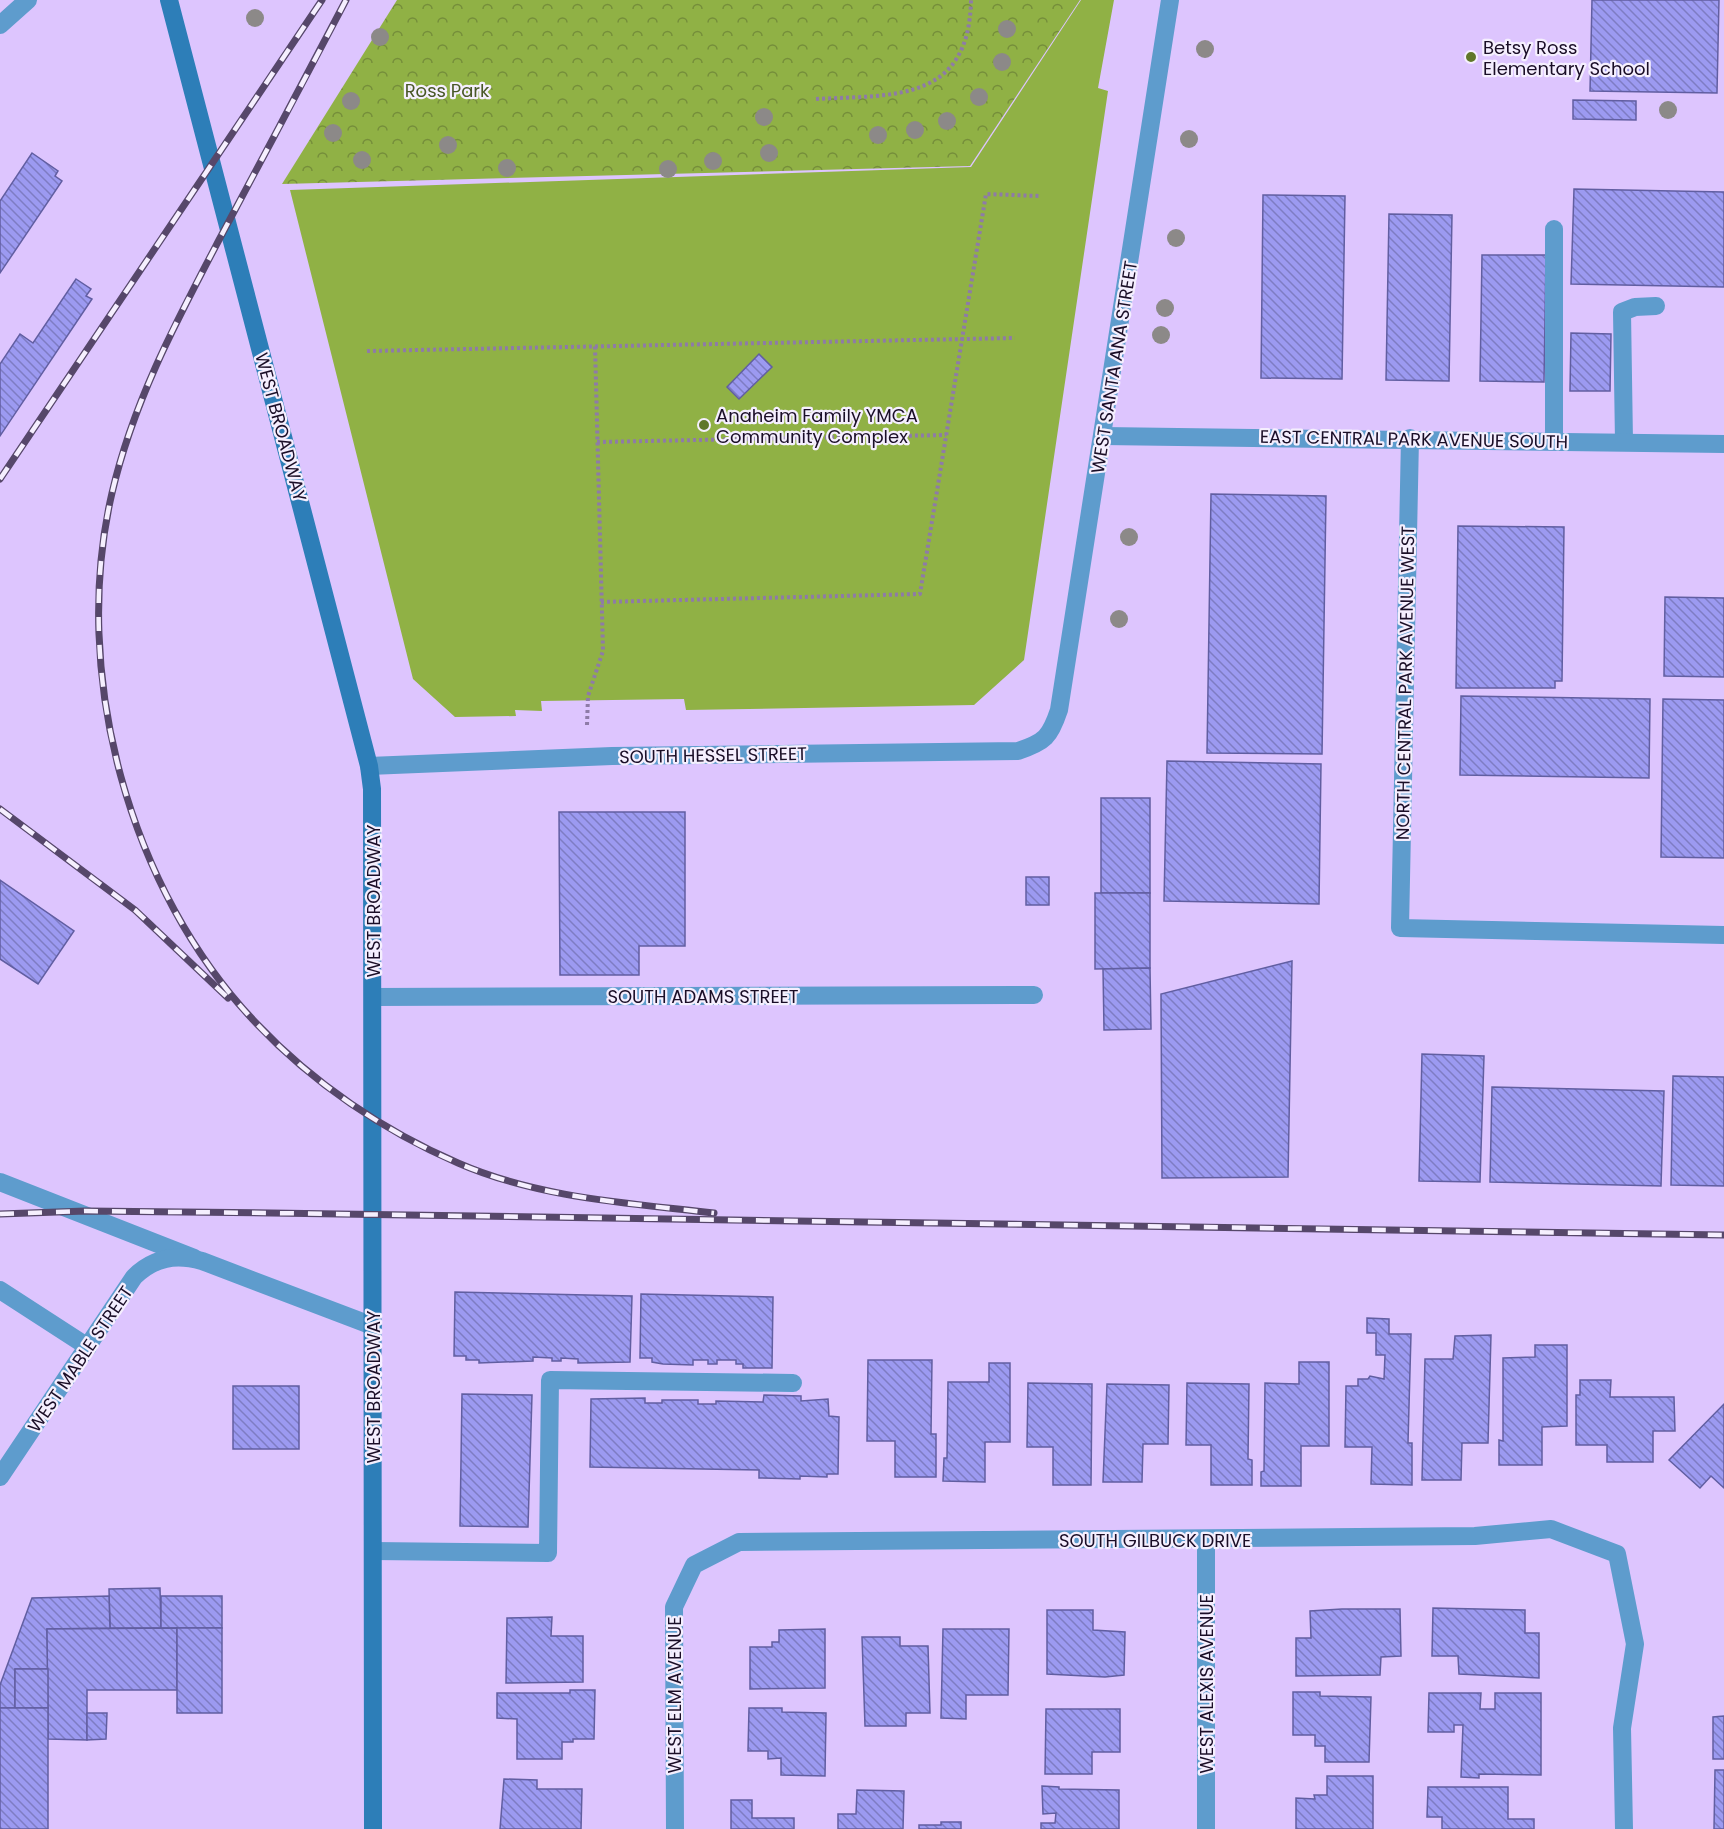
<svg xmlns="http://www.w3.org/2000/svg" width="1724" height="1829" font-family="Poppins,sans-serif">
  <defs>
    <pattern id="park-crowns" width="20" height="18" patternUnits="userSpaceOnUse" patternTransform="scale(1.5)"><rect width="20" height="18" fill="#90b145"/><path d="M2 6a3 3 0 1 1 6 0M12 15a3 3 0 1 1 6 0" fill="none" stroke="#758e3a"/></pattern>
    <pattern id="building-back-hatch" width="6" height="6" patternUnits="userSpaceOnUse" patternTransform="scale(1.5)"><rect width="6" height="6" fill="#9c9af1"/><path d="M-1 5l2 2M0 0l6 6M5-1l2 2" fill="none" stroke="#7e7cc3"/></pattern>
  </defs>
  <rect width="100%" height="100%" fill="#ddc5fe"/>
  <polygon fill="#90b145" points="1081,0 1114,0 1098,88 1108,91 1024,660 974,705 686,710 684,699 541,701 542,711 515,710 516,716 455,717 413,679 290,190 971,167"/>
  <polygon fill="url(#park-crowns)" points="397,0 1080,0 970,166 282,184"/>
  <g fill="url(#building-back-hatch)" stroke="#615ea1" stroke-width="1.5">
    <polygon points="1592,0 1719,0 1717,93 1590,91"/>
    <polygon points="1573,100 1636,101 1636,120 1573,119"/>
    <polygon points="32,153 58,171 55,176 62,181 0,273 0,201"/>
    <polygon points="1574,189 1724,192 1724,287 1571,284"/>
    <polygon points="1263,195 1345,196 1342,379 1261,378"/>
    <polygon points="1389,214 1452,215 1449,381 1386,380"/>
    <polygon points="1482,255 1546,255 1544,382 1480,381"/>
    <polygon points="76,279 91,289 86,296 92,299 0,436 0,364 20,334 33,343"/>
    <polygon points="1571,333 1611,334 1610,391 1570,391"/>
    <polygon points="759,354 772,367 739,399 727,387"/>
    <polygon points="1211,494 1326,496 1322,754 1207,753"/>
    <polygon points="1458,526 1564,527 1562,681 1555,681 1555,688 1456,688"/>
    <polygon points="1665,597 1724,598 1724,677 1664,676"/>
    <polygon points="1461,696 1650,699 1649,778 1460,775"/>
    <polygon points="1663,699 1724,700 1724,858 1661,857"/>
    <polygon points="1167,761 1321,764 1319,904 1164,901"/>
    <rect x="1101" y="798" width="49" height="95"/>
    <polygon points="559,812 685,812 685,946 639,946 639,975 560,975"/>
    <rect x="1026" y="877" width="23" height="28"/>
    <polygon points="0,880 74,931 38,984 0,959"/>
    <polygon points="1095,893 1150,893 1150,968 1095,969"/>
    <polygon points="1292,961 1288,1177 1162,1178 1161,994"/>
    <polygon points="1150,968 1151,1029 1104,1030 1103,969"/>
    <polygon points="1422,1054 1484,1056 1480,1182 1419,1181"/>
    <polygon points="1673,1076 1724,1077 1724,1186 1671,1185"/>
    <polygon points="1492,1087 1664,1091 1661,1186 1490,1182"/>
    <polygon points="455,1292 632,1296 630,1362 578,1363 578,1359 561,1358 561,1361 552,1361 552,1358 533,1357 533,1361 479,1363 479,1360 466,1360 466,1356 454,1356"/>
    <polygon points="641,1294 773,1297 772,1368 743,1368 743,1364 736,1364 736,1360 717,1360 717,1364 708,1364 708,1360 693,1360 693,1365 663,1364 652,1362 652,1358 640,1358"/>
    <polygon points="1367,1318 1389,1319 1389,1334 1411,1334 1408,1443 1412,1443 1412,1485 1371,1484 1372,1447 1345,1447 1346,1386 1358,1386 1358,1379 1368,1379 1370,1376 1384,1379 1385,1355 1376,1355 1376,1333 1367,1333"/>
    <polygon points="1491,1335 1488,1443 1462,1443 1461,1480 1422,1480 1425,1359 1453,1359 1455,1336"/>
    <polygon points="1535,1345 1567,1345 1567,1426 1542,1427 1542,1465 1499,1465 1499,1440 1503,1441 1503,1358 1535,1357"/>
    <polygon points="868,1360 932,1360 931,1434 936,1434 936,1477 895,1477 895,1441 867,1441"/>
    <polygon points="1299,1362 1329,1362 1329,1446 1301,1446 1301,1486 1261,1486 1261,1472 1264,1471 1265,1383 1299,1384"/>
    <polygon points="989,1363 1010,1363 1010,1442 985,1442 985,1482 943,1481 944,1458 947,1458 948,1382 989,1382"/>
    <polygon points="1580,1380 1611,1380 1610,1397 1674,1397 1675,1431 1653,1431 1653,1462 1607,1462 1607,1445 1576,1445 1576,1395 1580,1395"/>
    <polygon points="1028,1383 1092,1384 1091,1485 1053,1485 1053,1447 1027,1447"/>
    <polygon points="1187,1383 1249,1384 1248,1459 1252,1460 1252,1485 1211,1485 1211,1445 1186,1445"/>
    <polygon points="1107,1384 1169,1385 1168,1444 1143,1444 1142,1482 1103,1482"/>
    <rect x="233" y="1386" width="66" height="63"/>
    <polygon points="462,1394 532,1395 528,1527 460,1526"/>
    <polygon points="764,1395 801,1396 801,1401 828,1399 829,1416 839,1417 838,1474 827,1474 827,1477 800,1476 800,1479 759,1478 759,1470 590,1467 591,1399 645,1398 645,1403 662,1403 662,1400 698,1400 698,1404 716,1404 716,1401 763,1402"/>
    <polygon points="1724,1404 1724,1488 1711,1476 1700,1488 1669,1460"/>
    <polygon points="160,1588 161,1628 110,1628 109,1589"/>
    <polygon points="109,1596 110,1628 47,1629 48,1669 15,1669 15,1708 0,1708 0,1685 32,1598"/>
    <rect x="161" y="1596" width="61" height="32"/>
    <polygon points="1433,1608 1525,1610 1525,1633 1539,1633 1539,1678 1459,1674 1458,1656 1432,1656"/>
    <polygon points="1342,1609 1400,1609 1401,1656 1381,1657 1380,1675 1296,1676 1296,1638 1311,1638 1310,1611"/>
    <polygon points="1047,1610 1093,1610 1093,1630 1125,1632 1124,1675 1105,1677 1047,1674"/>
    <polygon points="552,1617 551,1636 583,1636 583,1682 506,1683 507,1618"/>
    <polygon points="177,1628 177,1690 87,1690 87,1740 48,1739 47,1629"/>
    <rect x="177" y="1628" width="45" height="85"/>
    <polygon points="825,1629 825,1688 750,1689 750,1647 772,1647 772,1642 779,1642 779,1630"/>
    <polygon points="943,1629 1009,1629 1008,1695 966,1695 966,1719 941,1718"/>
    <polygon points="862,1637 900,1637 900,1646 928,1646 930,1713 906,1713 906,1726 865,1726"/>
    <rect x="15" y="1669" width="33" height="39"/>
    <polygon points="570,1690 595,1690 594,1739 573,1739 573,1742 562,1742 562,1759 517,1759 517,1719 497,1718 497,1693 570,1693"/>
    <polygon points="1293,1692 1320,1692 1320,1696 1371,1697 1369,1762 1325,1762 1325,1746 1315,1746 1315,1735 1293,1735"/>
    <polygon points="1429,1693 1481,1693 1480,1709 1495,1709 1495,1693 1541,1693 1541,1775 1479,1774 1479,1778 1461,1777 1463,1725 1454,1725 1454,1732 1428,1732"/>
    <rect x="0" y="1708" width="48" height="121"/>
    <polygon points="749,1708 782,1708 782,1712 826,1713 825,1776 781,1775 781,1758 768,1759 768,1751 748,1751"/>
    <polygon points="1046,1709 1120,1709 1120,1752 1092,1752 1092,1774 1045,1774"/>
    <polygon points="87,1713 107,1713 106,1739 87,1740"/>
    <polygon points="1724,1716 1724,1759 1713,1759 1713,1717"/>
    <polygon points="1715,1770 1724,1770 1724,1829 1714,1829"/>
    <polygon points="1327,1776 1373,1776 1373,1829 1296,1829 1296,1798 1315,1799 1314,1795 1327,1795"/>
    <polygon points="504,1779 537,1780 537,1789 582,1789 581,1829 500,1829"/>
    <polygon points="1042,1786 1059,1787 1059,1789 1119,1790 1119,1829 1041,1829 1041,1823 1055,1823 1056,1813 1043,1814"/>
    <polygon points="1428,1787 1508,1787 1508,1819 1534,1819 1534,1829 1442,1829 1442,1817 1427,1817"/>
    <polygon points="857,1790 904,1791 903,1829 838,1829 838,1814 856,1814"/>
    <polygon points="731,1800 752,1800 752,1818 794,1818 794,1829 731,1829"/>
    <polygon points="941,1822 961,1822 961,1829 919,1829 919,1825 941,1825"/>
  </g>
  <g fill="none" stroke-linecap="round" stroke-linejoin="round">
    <g stroke="#8e7ba7" stroke-width="4" stroke-dasharray="3 3" stroke-linecap="butt">
      <path d="M816 99C895 95 969 102 971 0"/>
      <polyline points="367,351 1015,338"/>
      <polyline points="597,442 946,435"/>
      <polyline points="601,602 920,594 986,194 1039,196"/>
      <polyline points="587,725 588,696 603,651 595,346"/>
    </g>
    <g stroke="#5e9ccd" stroke-width="18">
      <polyline points="1554,441 1554,229"/>
      <polyline points="1624,442 1622,312 1635,307 1656,306"/>
      <polyline points="0,1182 194,1258"/>
      <polyline points="0,1290 88,1347"/>
      <polyline points="373,1551 548,1553 550,1380 793,1383"/>
    </g>
    <g stroke="#5e9ccd" stroke-width="18">
      <polyline points="1103,436 1724,444"/>
      <polyline points="1410,438 1400,928 1724,935"/>
      <path d="M369 766 612 756 1018 751C1045 742 1050 737 1059 710L1170 0"/>
      <polyline points="373,997 1034,995"/>
      <path d="M0 1477 134 1277C154 1257 176 1254 202 1261L373 1326"/>
      <polyline points="1206,1540 1206,1829"/>
      <polyline points="675,1829 674,1607 694,1565 739,1542 1475,1536 1551,1529 1617,1554 1635,1644 1622,1728 1624,1829"/>
    </g>
    <polyline stroke="#5e9ccd" stroke-width="18" points="0,25 28,0"/>
    <polyline stroke="#2d7eb8" stroke-width="18" points="169,0 369,766 372,789 373,1829"/>
    <defs>
      <g id="rail">
        <path d="M346 0C305 79 262 159 220 238 177 320 133 402 112 493 70 673 129 891 257 1024 313 1083 384 1131 458 1163 538 1198 628 1203 714 1213"/>
        <polyline points="0,479 322,0"/>
        <polyline points="0,809 135,910 228,998"/>
        <polyline points="0,1214 86,1211 271,1213 1724,1235"/>
      </g>
    </defs>
    <use href="#rail" stroke="#56476a" stroke-width="7"/>
    <use href="#rail" stroke="#f5effe" stroke-width="4.5" stroke-dasharray="14" stroke-linecap="butt"/>
  </g>
  <g fill="#8c8988">
    <circle cx="255" cy="18" r="9"/>
    <circle cx="1007" cy="29" r="9"/>
    <circle cx="380" cy="37" r="9"/>
    <circle cx="1205" cy="49" r="9"/>
    <circle cx="1002" cy="62" r="9"/>
    <circle cx="979" cy="97" r="9"/>
    <circle cx="351" cy="101" r="9"/>
    <circle cx="1668" cy="110" r="9"/>
    <circle cx="764" cy="117" r="9"/>
    <circle cx="947" cy="121" r="9"/>
    <circle cx="915" cy="130" r="9"/>
    <circle cx="333" cy="133" r="9"/>
    <circle cx="878" cy="135" r="9"/>
    <circle cx="1189" cy="139" r="9"/>
    <circle cx="448" cy="145" r="9"/>
    <circle cx="769" cy="153" r="9"/>
    <circle cx="362" cy="160" r="9"/>
    <circle cx="713" cy="161" r="9"/>
    <circle cx="507" cy="168" r="9"/>
    <circle cx="668" cy="169" r="9"/>
    <circle cx="1176" cy="238" r="9"/>
    <circle cx="1165" cy="308" r="9"/>
    <circle cx="1161" cy="335" r="9"/>
    <circle cx="1129" cy="537" r="9"/>
    <circle cx="1119" cy="619" r="9"/>
  </g>
  <g fill="#607729" stroke="#f5effe" stroke-width="2">
    <circle cx="1471" cy="57" r="6"/>
    <circle cx="704" cy="425" r="6"/>
  </g>
  <g text-anchor="middle" dominant-baseline="central" stroke-width="4.5" stroke-linejoin="round" paint-order="stroke">
    <g font-size="18" fill="#1a0e27" stroke="#f5effe" text-anchor="start">
      <text x="1483" y="47">Betsy Ross<tspan x="1483" dy="21">Elementary School</tspan></text>
      <text x="716" y="415">Anaheim Family YMCA<tspan x="716" dy="21">Community Complex</tspan></text>
    </g>
    <g font-size="18" fill="#495827" stroke="#f5effe">
      <text x="447" y="90">Ross Park</text>
    </g>
    <g font-size="18" fill="#1a0e27" stroke="#f5effe">
      <text transform="translate(1114 367) rotate(-81)">WEST SANTA ANA STREET</text>
      <text transform="translate(281 427) rotate(75)">WEST BROADWAY</text>
      <text transform="translate(1414 439) rotate(1)">EAST CENTRAL PARK AVENUE SOUTH</text>
      <text transform="translate(1405 683) rotate(-89)">NORTH CENTRAL PARK AVENUE WEST</text>
      <text transform="translate(713 755) rotate(-1)">SOUTH HESSEL STREET</text>
      <text transform="translate(373 901) rotate(-90)">WEST BROADWAY</text>
      <text x="703" y="996">SOUTH ADAMS STREET</text>
      <text transform="translate(80 1359) rotate(-56)">WEST MABLE STREET</text>
      <text transform="translate(373 1387) rotate(-90)">WEST BROADWAY</text>
      <text x="1155" y="1540">SOUTH GILBUCK DRIVE</text>
      <text transform="translate(1206 1684) rotate(-90)">WEST ALEXIS AVENUE</text>
      <text transform="translate(674 1695) rotate(-90)">WEST ELM AVENUE</text>
    </g>
  </g>
</svg>
